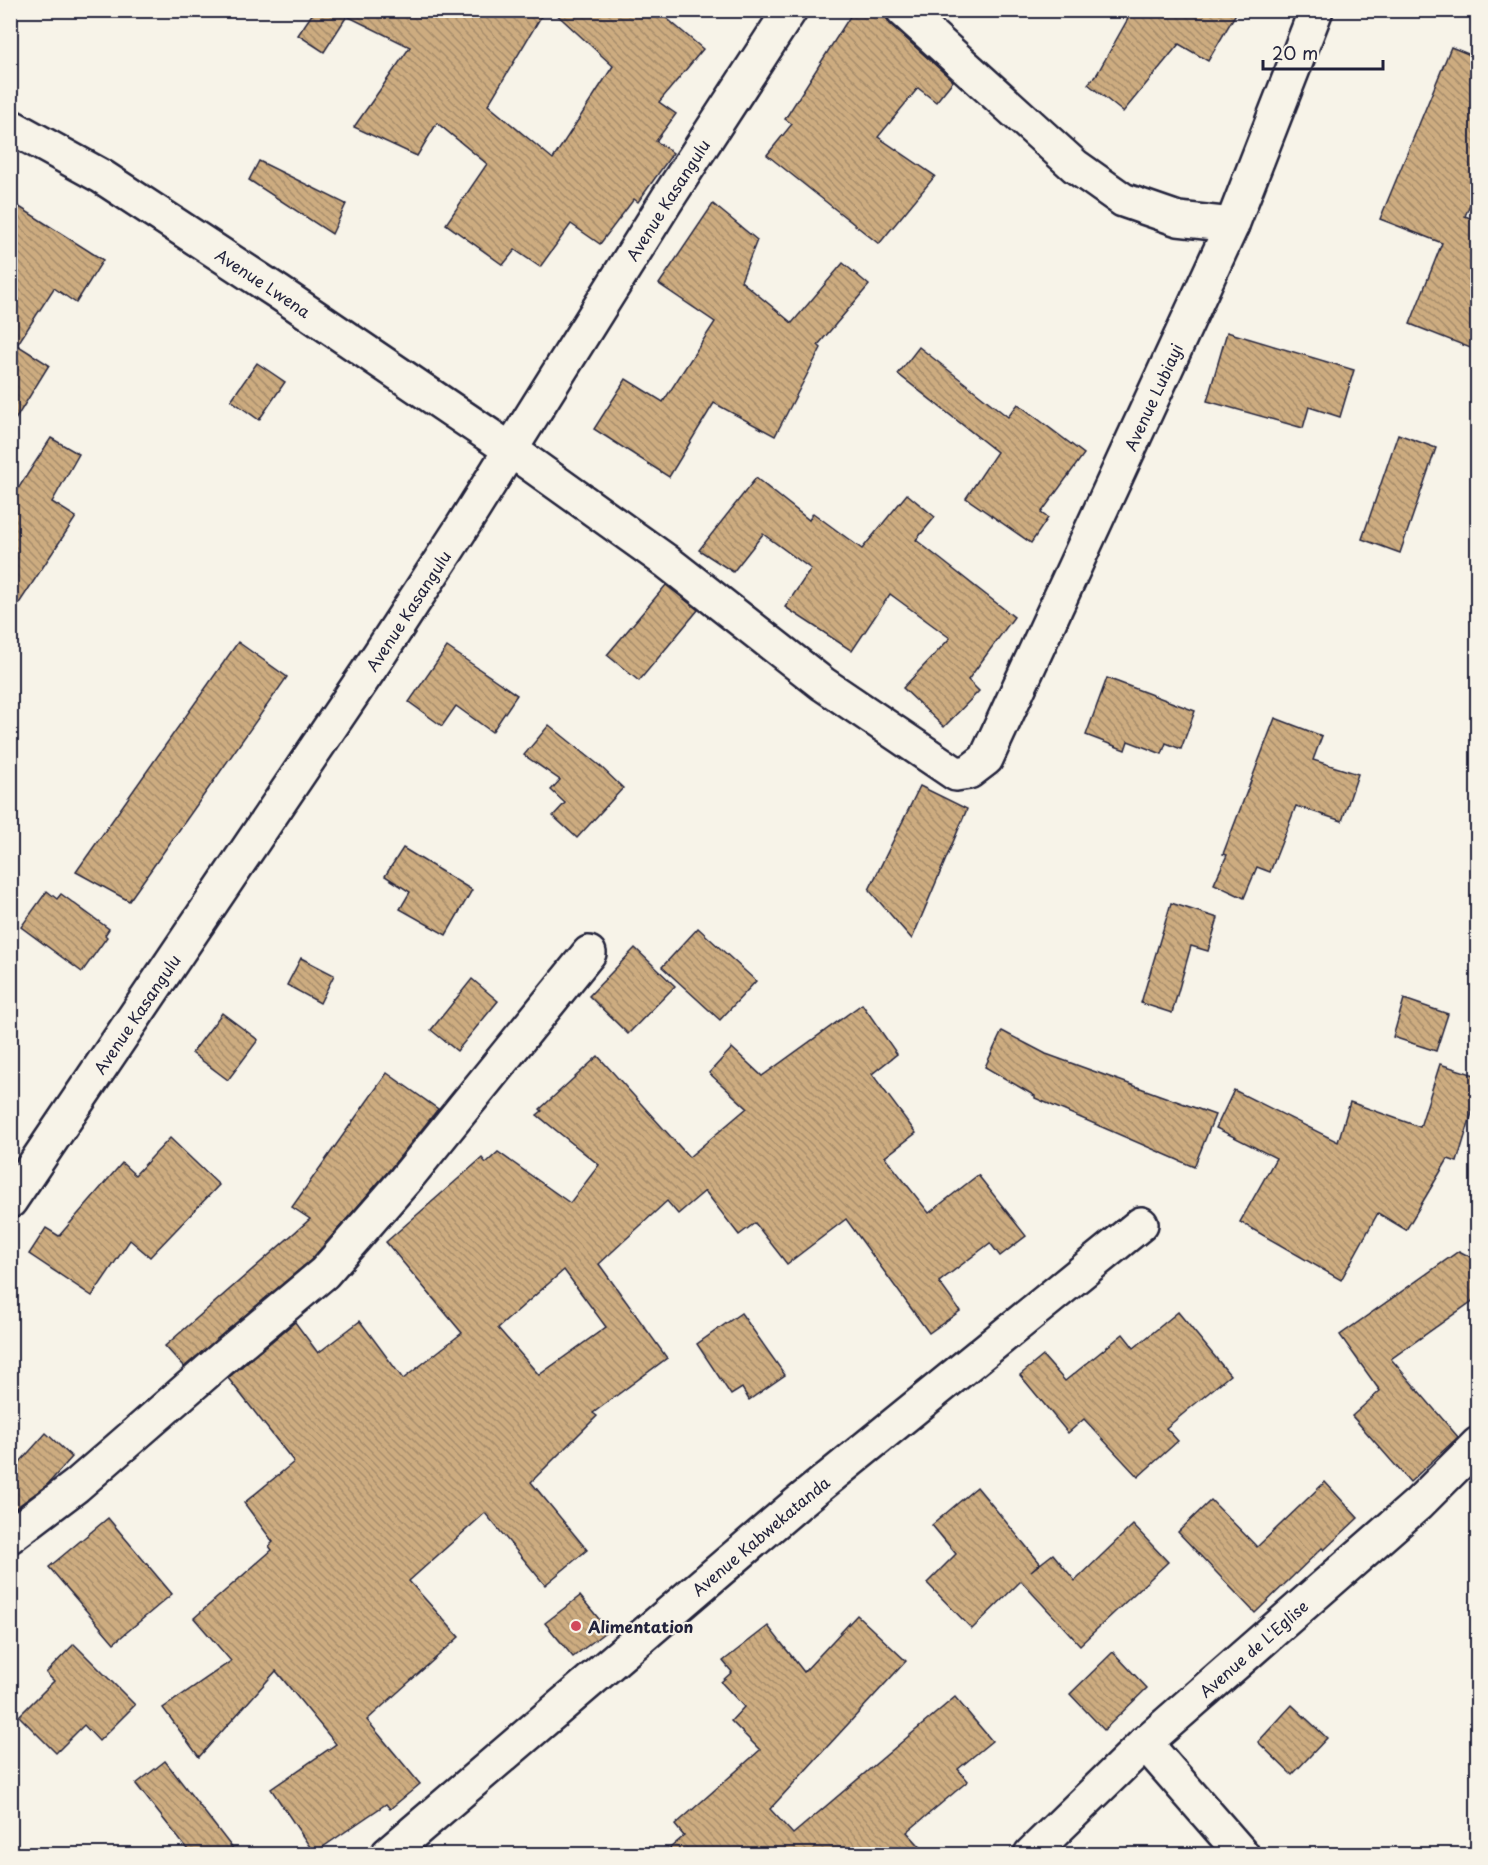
<svg xmlns="http://www.w3.org/2000/svg" width="1488" height="1865" font-family="'Playpen Sans',sans-serif">
  <defs>
    <pattern id="building-back-hatch" width="6" height="6" patternUnits="userSpaceOnUse" patternTransform="scale(1.5)"><rect width="6" height="6" fill="#cdac80"/><path d="M-1 5l2 2M0 0l6 6M5-1l2 2" fill="none" stroke="#a68c6a"/></pattern>
  </defs>
  <rect width="100%" height="100%" fill="#f7f3e8"/>
  <filter id="ink" filterUnits="userSpaceOnUse"><feTurbulence type="fractalNoise" baseFrequency=".0167" numOctaves="2"/><feDisplacementMap in="SourceGraphic" scale="12" xChannelSelector="R" yChannelSelector="G"/><feConvolveMatrix kernelMatrix="1 2 1 2 8 2 1 2 1" color-interpolation-filters="sRGB"/></filter>
  <g filter="url(#ink)">
    <g fill="url(#building-back-hatch)" stroke="#22223b" stroke-width="1.5" fill-rule="evenodd">
      <polygon points="315,10 545,10 488,105 553,159 613,66 552,10 657,10 703,49 659,102 676,114 656,141 673,153 638,202 634,199 600,244 571,224 540,267 515,250 503,265 446,224 487,164 437,123 417,156 354,127 410,47 347,16 324,52 298,35"/>
      <polygon points="854,10 885,10 885,16 890,24 953,81 936,102 918,88 878,137 935,176 879,244 767,155 792,124 785,119"/>
      <polygon points="1123,10 1238,10 1208,61 1179,44 1123,112 1088,84 1097,74 1130,15"/>
      <polygon points="1451,47 1478,58 1478,186 1465,216 1478,221 1478,351 1410,324 1442,243 1380,219"/>
      <polygon points="259,161 346,204 332,234 249,180"/>
      <polygon points="10,201 103,260 76,303 54,288 17,345 49,365 10,428"/>
      <polygon points="713,204 757,240 741,281 792,323 843,263 869,285 818,345 821,348 775,436 714,403 669,477 594,429 626,379 663,402 715,322 659,284"/>
      <polygon points="1227,332 1354,370 1340,417 1309,407 1303,428 1207,401"/>
      <polygon points="919,347 1008,417 1018,404 1084,454 1041,513 1048,518 1031,543 966,498 997,452 898,374"/>
      <polygon points="257,363 285,382 259,420 231,400"/>
      <polygon points="1398,434 1436,448 1400,553 1362,539"/>
      <polygon points="51,438 79,454 52,502 76,517 10,617 10,501"/>
      <polygon points="756,478 809,520 813,513 862,549 907,494 935,517 916,540 1014,617 968,680 979,691 944,727 903,688 950,638 890,594 852,651 785,607 811,569 763,534 733,572 699,550"/>
      <polygon points="666,585 698,610 639,681 607,655"/>
      <polygon points="238,642 287,677 129,901 76,872"/>
      <polygon points="447,647 517,695 492,732 456,706 442,726 409,702"/>
      <polygon points="1107,678 1195,711 1181,749 1166,743 1162,754 1128,741 1125,750 1086,735"/>
      <polygon points="1275,718 1322,736 1313,760 1358,774 1342,821 1296,806 1270,872 1257,867 1244,898 1214,884 1227,855 1223,854"/>
      <polygon points="549,725 600,766 623,788 577,838 553,816 565,803 551,790 560,780 524,755"/>
      <polygon points="920,786 967,809 912,939 869,890"/>
      <polygon points="403,848 472,890 446,935 400,909 410,892 385,876"/>
      <polygon points="47,891 57,899 61,894 109,929 105,935 107,937 82,972 21,927"/>
      <polygon points="1171,903 1218,918 1208,951 1191,946 1172,1013 1141,1003"/>
      <polygon points="698,928 756,981 720,1020 662,967"/>
      <polygon points="635,948 675,986 628,1034 589,996"/>
      <polygon points="301,958 334,975 320,1003 287,985"/>
      <polygon points="472,979 498,1001 457,1051 431,1030"/>
      <polygon points="1404,999 1448,1014 1436,1051 1393,1037"/>
      <path d="M862 1004 897 1054 872 1074 916 1133 885 1157 929 1213 978 1175 1026 1236 1000 1256 990 1243 939 1282 960 1311 929 1333 846 1219 787 1264 755 1223 739 1235 705 1191 678 1214 667 1201 599 1264 667 1358 593 1413 597 1416 531 1482 587 1550 545 1585 485 1513 409 1581 459 1637 367 1720 420 1784 390 1809 386 1804 314 1853 271 1789 336 1744 276 1671 199 1757 163 1708 231 1661 194 1618 272 1550 269 1546 273 1542 244 1503 294 1462 228 1378 295 1322 318 1353 360 1321 403 1379 462 1333 386 1242 482 1158 486 1163 498 1152 570 1203 599 1165 537 1115 542 1111 540 1109 598 1056 689 1157 747 1108 709 1073 732 1048 762 1076ZM564 1270 606 1327 539 1375 498 1328Z"/>
      <polygon points="222,1013 258,1040 228,1080 192,1053"/>
      <polygon points="1002,1031 1046,1054 1215,1115 1194,1167 1035,1098 1035,1096 985,1067"/>
      <polygon points="1440,1064 1478,1076 1478,1093 1457,1162 1448,1159 1406,1230 1378,1213 1341,1280 1240,1222 1276,1158 1216,1128 1234,1090 1338,1142 1350,1102 1420,1127"/>
      <polygon points="387,1073 438,1109 391,1168 311,1260 184,1367 165,1346 310,1219 292,1207"/>
      <polygon points="170,1138 219,1185 150,1257 130,1240 92,1296 29,1254 46,1228 59,1236 122,1163 135,1175"/>
      <polygon points="1459,1251 1478,1261 1478,1297 1391,1359 1458,1437 1410,1482 1352,1416 1380,1391 1340,1335"/>
      <polygon points="1178,1312 1230,1375 1166,1428 1178,1441 1138,1477 1084,1419 1068,1433 1020,1375 1043,1356 1065,1381 1123,1334 1134,1348"/>
      <polygon points="741,1313 785,1375 749,1400 742,1388 731,1395 697,1344"/>
      <polygon points="46,1433 72,1457 47,1485 10,1512 10,1473"/>
      <polygon points="1325,1482 1358,1518 1324,1550 1322,1548 1255,1613 1178,1532 1211,1500 1257,1547"/>
      <polygon points="977,1487 1040,1563 1031,1571 1053,1554 1075,1581 1133,1525 1168,1562 1080,1645 1021,1581 972,1629 927,1583 956,1554 932,1525"/>
      <polygon points="108,1518 172,1594 114,1643 49,1567"/>
      <polygon points="580,1596 608,1630 573,1657 545,1623"/>
      <polygon points="857,1615 906,1661 770,1809 793,1834 955,1697 992,1741 958,1769 968,1781 907,1832 927,1854 663,1854 684,1836 675,1825 760,1750 731,1721 744,1707 721,1682 732,1672 723,1661 768,1626 804,1672"/>
      <polygon points="74,1644 135,1705 99,1741 84,1725 56,1753 19,1716 54,1681 46,1673"/>
      <polygon points="1113,1652 1147,1688 1104,1730 1070,1694"/>
      <polygon points="1292,1705 1327,1738 1292,1775 1258,1742"/>
      <polygon points="165,1761 237,1854 191,1854 136,1784"/>
    </g>
    <g fill="none" stroke-linecap="round" stroke-linejoin="round">
      <defs>
        <g id="street">
          <polyline points="903,10 1075,166 1123,200 1178,219 1232,225"/>
          <path id="s1" d="M10 126 101 176 278 292 511 450 666 561 823 684 956 774 969 772 986 759 1232 225 1316 10"/>
          <path id="s2" d="M10 1201 379 655 459 532 668 198 790 10"/>
          <polyline points="10,1536 76,1486 232,1350 324,1273 405,1180 589,953"/>
          <polyline points="1145,1743 1242,1854"/>
          <path id="s3" d="M388 1854 798 1503 1141 1224"/>
          <path id="s4" d="M1031 1854 1145 1743 1418 1504 1478 1444"/>
        </g>
      </defs>
      <use href="#street" stroke="#22223b" stroke-width="38"/>
      <use href="#street" stroke="#f7f3e8" stroke-width="33"/>
    </g>
  </g>
  <circle fill="#d1495b" stroke="#f7f3e8" stroke-width="2" cx="576" cy="1626" r="6"/>
  <g text-anchor="middle" dominant-baseline="central" stroke-width="4.5" stroke-linejoin="round" paint-order="stroke">
    <g font-size="16" fill="#22223b" stroke="#f7f3e8">
      <text stroke="none"><textPath href="#s2" startOffset="1198">Avenue Kasangulu</textPath></text>
      <text stroke="none"><textPath href="#s1" startOffset="298">Avenue Lwena</textPath></text>
      <text stroke="none"><textPath href="#s1" startOffset="1581">Avenue Lubiayi</textPath></text>
      <text stroke="none"><textPath href="#s2" startOffset="712">Avenue Kasangulu</textPath></text>
      <text stroke="none"><textPath href="#s2" startOffset="226">Avenue Kasangulu</textPath></text>
      <text stroke="none"><textPath href="#s3" startOffset="490">Avenue Kabwekatanda</textPath></text>
      <text stroke="none"><textPath href="#s4" startOffset="303">Avenue de L'Eglise</textPath></text>
    </g>
    <g font-size="16" font-weight="bold" fill="#22223b" stroke="#f7f3e8" text-anchor="start">
      <text x="588" y="1626">Alimentation</text>
    </g>
  </g>
  <rect width="1488" height="1865" fill="none" stroke="#f7f3e8" stroke-width="36"/>
  <rect x="18" y="18" width="1452" height="1829" fill="none" stroke="#22223b" stroke-width="2" filter="url(#ink)"/>
  <path d="M1263 60v9h120v-9" fill="none" stroke="#22223b" stroke-width="3"/>
  <text x="1272" y="60" font-size="18" fill="#22223b" stroke="#f7f3e8" stroke-width="4.5" paint-order="stroke">20 m</text>
</svg>
